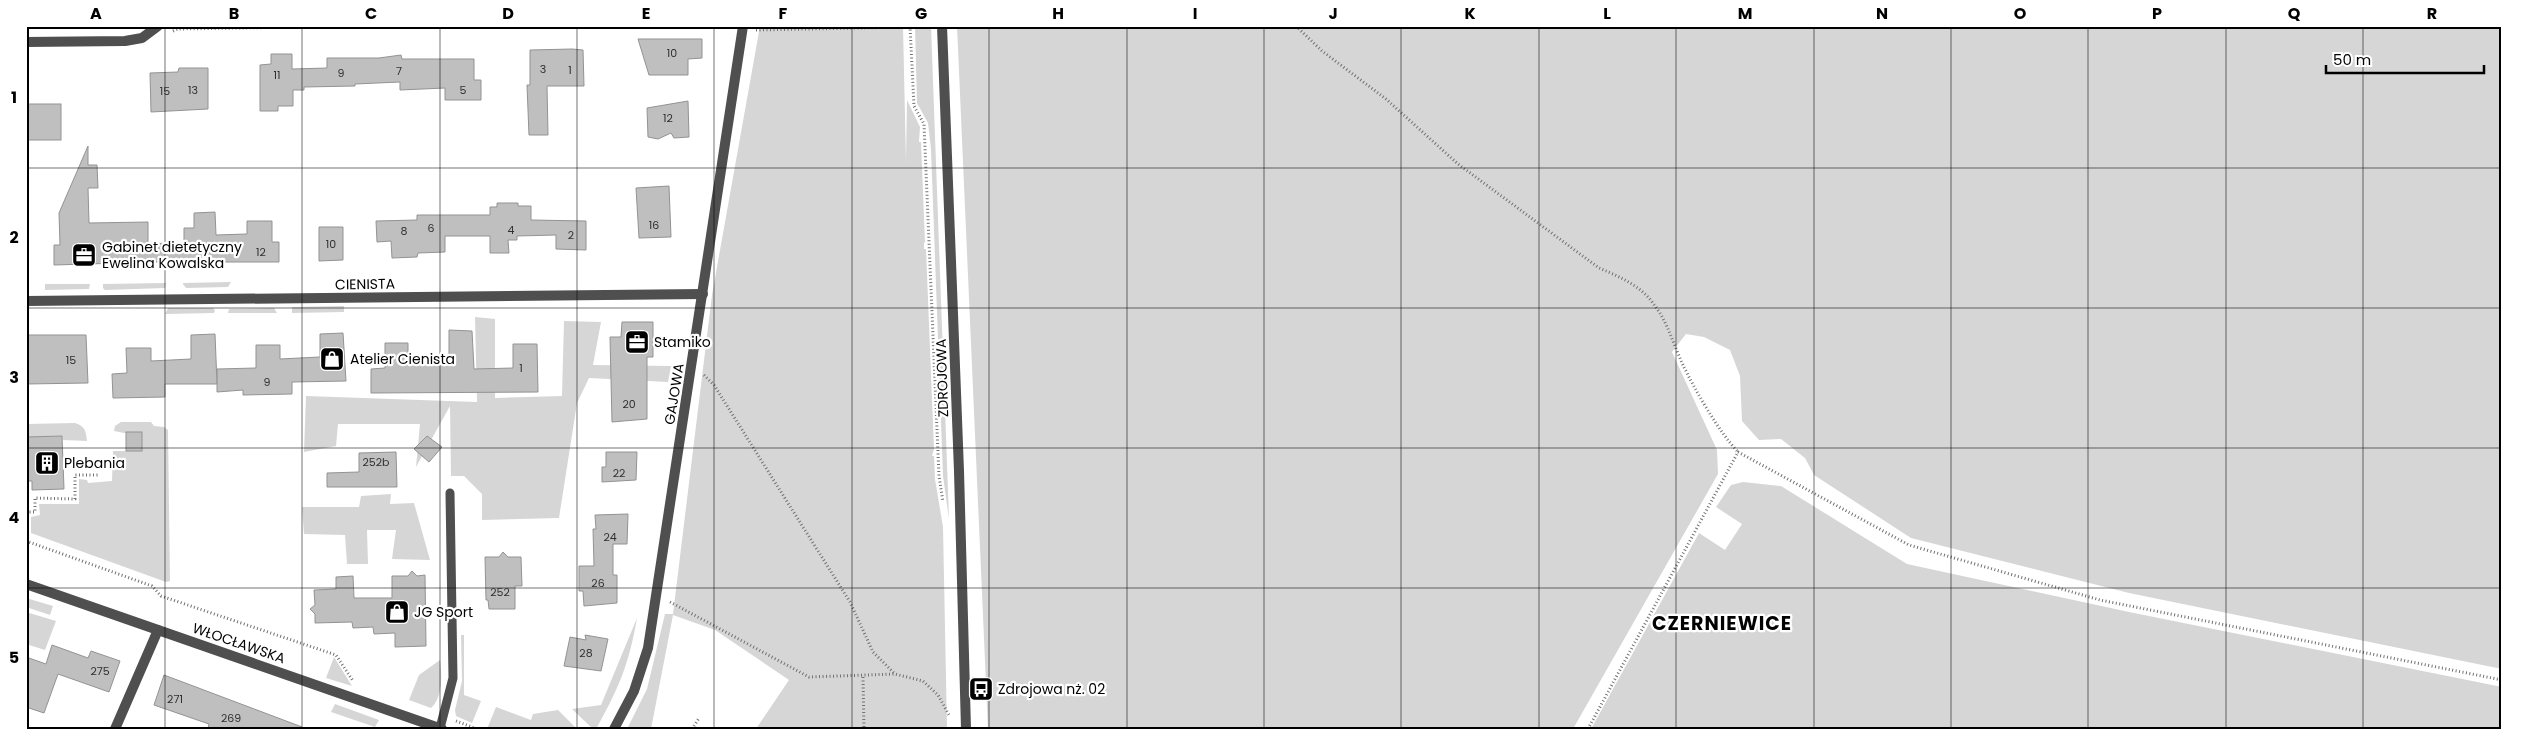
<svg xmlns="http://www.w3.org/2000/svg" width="2528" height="755" font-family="Poppins,sans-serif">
  <rect width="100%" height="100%" fill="#fff"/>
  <g fill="#d6d6d6">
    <polygon points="760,26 903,26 906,162 907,100 920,127 919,142 921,142 925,242 924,243 924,249 926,249 934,449 932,456 934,456 935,479 943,527 947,729 756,729 789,680 715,630 673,615 651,729 627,729 647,689 665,614 673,614 712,295"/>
    <polygon points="915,26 931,26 949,519 943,476 931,149 928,123 917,103"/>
    <polygon points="957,26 2502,26 2502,669 2129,593 1911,538 1814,475 1805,458 1781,439 1759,440 1742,421 1740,376 1730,350 1704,337 1686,334 1672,352 1717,450 1718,474 1573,729 988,729"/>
    <polygon points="231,282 228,287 186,288 183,284 183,283"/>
    <polygon points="166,283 165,288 105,290 103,288 103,284"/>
    <polygon points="45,284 90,284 89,289 45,290"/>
    <polygon points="344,306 344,312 292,313 292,307"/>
    <polygon points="168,308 213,308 215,310 214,313 165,314"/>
    <polygon points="274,308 277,313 228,313 229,309"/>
    <polygon points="475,317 495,319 495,398 562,396 564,321 601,322 593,365 671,366 668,382 589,378 577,403 559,518 482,520 482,494 464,476 451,476 450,406 416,467 420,424 338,424 336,446 304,452 306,396 477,402"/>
    <polygon points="121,422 151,422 154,426 164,427 168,430 170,581 166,582 31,533 31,517 40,515 39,504 79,504 79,479 87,480 88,483 112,481 113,451 142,451 142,432 124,433 114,431 115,426"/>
    <path d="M75 423C85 426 86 431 87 441L63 440 62 436 26 437V424Z"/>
    <polygon points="1743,482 1781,486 1907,564 2129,612 2502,687 2502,729 1591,729 1699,533 1725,550 1742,524 1716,507 1731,485"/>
    <polygon points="391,494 390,504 414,503 430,560 392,559 396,530 367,530 368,564 347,564 345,535 304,534 302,507 359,507 361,496"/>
    <polygon points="26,598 53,606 50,615 26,607"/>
    <polygon points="26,612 56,621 45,650 26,644"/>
    <path d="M637 618C629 664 619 688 596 729H593L572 709 601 705Z"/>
    <polygon points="461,635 464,635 464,695 481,701 472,723 456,716 455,710 462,681"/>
    <polygon points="334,657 352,686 326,678"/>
    <path d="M440 660C442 675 443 697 431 708L409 700 419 675Z"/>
    <polygon points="335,704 379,720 375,727 331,712"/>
    <polygon points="496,707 531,720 533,714 558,710 577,729 487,729"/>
  </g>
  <g fill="#bfbfbf" stroke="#939393">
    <polygon points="638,39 702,39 702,58 688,59 688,75 649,75"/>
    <polygon points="572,49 583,50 584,86 547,86 548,135 529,135 527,85 530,85 530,50"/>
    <polygon points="271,54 292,54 292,69 327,68 327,58 379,58 401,55 402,59 474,59 474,80 481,80 481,100 445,100 445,88 400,90 400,82 355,84 355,86 304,87 304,90 293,90 293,106 278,106 278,111 260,111 260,65 271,64"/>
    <polygon points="179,68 208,68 208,109 151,112 150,73 178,72"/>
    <polygon points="688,101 689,137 674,138 671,133 658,139 648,137 647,108"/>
    <rect x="26" y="104" width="35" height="36"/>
    <polygon points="88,146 88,165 97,165 98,188 88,188 89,223 148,222 148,243 184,244 184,228 194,228 194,213 215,212 216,235 247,234 247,221 272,221 272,242 279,242 279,262 154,262 54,265 54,245 60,245 59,213"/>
    <polygon points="669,186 671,237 639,238 636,188"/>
    <polygon points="497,203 518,203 518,206 531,206 531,220 586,221 586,250 556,249 556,235 517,236 517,240 508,240 509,253 490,253 490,236 445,236 445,252 418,253 417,257 392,258 391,241 377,242 376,221 417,220 417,215 490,215 490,207 497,207"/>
    <polygon points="319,227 343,227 343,260 319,261"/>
    <polygon points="622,322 653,322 653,357 647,357 647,419 612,422 610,337 621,337"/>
    <polygon points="449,330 472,331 474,369 513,368 513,344 537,344 538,392 371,393 371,369 385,368 385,343 408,343 408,356 449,355"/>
    <polygon points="343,333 346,381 292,382 292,394 243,395 243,390 217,392 217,369 256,368 256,345 280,345 280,359 320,357 320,334"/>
    <polygon points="215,334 217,384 165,384 165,397 113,398 112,374 127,373 126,348 151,348 151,361 191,359 191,335"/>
    <polygon points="26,335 86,335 88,383 26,384"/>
    <rect x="126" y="432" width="16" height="19"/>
    <polygon points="62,436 64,489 32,490 32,481 26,481 26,437"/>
    <polygon points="427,436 442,447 429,462 414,449"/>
    <polygon points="396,452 397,487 327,487 327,473 359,472 359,453"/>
    <polygon points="606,452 637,452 636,480 602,482 602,467 606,467"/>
    <polygon points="628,514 627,544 613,544 613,575 617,575 617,603 584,606 583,591 579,591 579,566 594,566 593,529 596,529 595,515"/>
    <polygon points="503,552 508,557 521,557 522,586 515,586 515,609 489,609 488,600 486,600 485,557 499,557"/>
    <polygon points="412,571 417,576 425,575 426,646 395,647 395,633 374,634 373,627 353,628 352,622 315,623 315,614 310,609 315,605 314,590 336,589 336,577 353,576 354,598 392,598 392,576 408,576"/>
    <polygon points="585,635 608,639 601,671 564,666 570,637 586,640"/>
    <polygon points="52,645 88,658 91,651 120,661 109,692 58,674 44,713 26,707 26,657 46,664"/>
    <polygon points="164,675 302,727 301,729 208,729 209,724 154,705"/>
  </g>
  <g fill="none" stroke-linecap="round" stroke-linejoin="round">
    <g stroke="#717171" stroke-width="3" stroke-dasharray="1 2.5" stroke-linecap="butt">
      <polyline points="910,26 914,106 924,124 939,476 943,502"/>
      <path d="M1296 26 1322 51 1386 99 1458 164 1599 268C1620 277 1642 286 1655 306 1668 323 1674 346 1683 365 1695 390 1719 432 1738 452"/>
      <polyline points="756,30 910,27"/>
      <polyline points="173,31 178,29 361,26"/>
      <polyline points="704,375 714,385 850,602 873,652 895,674"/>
      <polyline points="26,512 35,512 35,498 75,499 75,475 100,475"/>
      <polyline points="26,541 152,586 161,596 336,655 353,681"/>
      <polyline points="670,602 809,677 895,674 923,681 938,695 949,715"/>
      <polyline points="863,677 864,729"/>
      <polyline points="456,721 477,729"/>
      <polyline points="692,729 699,718"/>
      <polyline points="1588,729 1738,452 1909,545 2100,600 2502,680"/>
    </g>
    <polyline stroke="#4f4f4f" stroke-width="9" points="440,728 453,678 450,493"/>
    <g stroke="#4f4f4f" stroke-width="10">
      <polyline points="942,26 959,471 966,729"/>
      <polyline points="26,42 125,41 142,38 158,26"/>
      <polyline points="26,301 703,294"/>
      <polyline points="26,584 442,729"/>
      <polyline points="115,729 158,630"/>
      <polyline points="614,729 634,691 648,648 743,26"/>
    </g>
  </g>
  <path fill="none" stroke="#000" stroke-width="1" stroke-opacity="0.55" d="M165 26V729M302 26V729M440 26V729M577 26V729M714 26V729M852 26V729M989 26V729M1127 26V729M1264 26V729M1401 26V729M1539 26V729M1676 26V729M1814 26V729M1951 26V729M2088 26V729M2226 26V729M2363 26V729M26 168H2502M26 308H2502M26 448H2502M26 588H2502"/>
  <defs>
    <symbol id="office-square" viewBox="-11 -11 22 22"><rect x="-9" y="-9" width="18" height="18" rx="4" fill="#000" stroke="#fff"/><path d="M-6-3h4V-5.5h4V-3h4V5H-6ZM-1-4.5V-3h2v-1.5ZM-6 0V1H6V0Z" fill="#fff"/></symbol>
    <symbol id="shop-square" viewBox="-11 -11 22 22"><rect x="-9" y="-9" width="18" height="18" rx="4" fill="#000" stroke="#fff"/><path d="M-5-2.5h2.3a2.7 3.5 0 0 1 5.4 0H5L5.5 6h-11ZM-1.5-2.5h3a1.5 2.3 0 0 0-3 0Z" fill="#fff"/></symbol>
    <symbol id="building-square" viewBox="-11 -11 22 22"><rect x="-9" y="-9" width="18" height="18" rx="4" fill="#000" stroke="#fff"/><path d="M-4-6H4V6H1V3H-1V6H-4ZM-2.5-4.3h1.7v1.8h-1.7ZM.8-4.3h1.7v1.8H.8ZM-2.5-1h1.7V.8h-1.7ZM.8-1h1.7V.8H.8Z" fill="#fff"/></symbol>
    <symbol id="bus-square" viewBox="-11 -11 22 22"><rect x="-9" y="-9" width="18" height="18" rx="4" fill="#000" stroke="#fff"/><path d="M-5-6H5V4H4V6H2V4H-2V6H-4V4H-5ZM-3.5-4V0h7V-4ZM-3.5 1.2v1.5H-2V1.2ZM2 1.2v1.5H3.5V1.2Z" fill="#fff"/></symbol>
  </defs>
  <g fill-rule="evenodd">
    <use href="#office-square" x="70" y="241" width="28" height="28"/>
    <use href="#office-square" x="623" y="328" width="28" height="28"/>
    <use href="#shop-square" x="318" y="345" width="28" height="28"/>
    <use href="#building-square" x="33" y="449" width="28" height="28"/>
    <use href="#shop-square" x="383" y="598" width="28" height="28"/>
    <use href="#bus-square" x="967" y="675" width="28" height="28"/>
  </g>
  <g text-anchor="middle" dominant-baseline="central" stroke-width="4.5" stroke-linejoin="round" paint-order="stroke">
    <g font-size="11" fill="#303030">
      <text x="672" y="53">10</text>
      <text x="543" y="69">3</text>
      <text x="570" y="70">1</text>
      <text x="399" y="71">7</text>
      <text x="341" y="73">9</text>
      <text x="277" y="75">11</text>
      <text x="193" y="90">13</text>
      <text x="463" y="90">5</text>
      <text x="165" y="91">15</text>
      <text x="668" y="118">12</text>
      <text x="654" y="225">16</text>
      <text x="431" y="228">6</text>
      <text x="511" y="230">4</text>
      <text x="404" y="231">8</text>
      <text x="571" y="235">2</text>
      <text x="331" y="244">10</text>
      <text x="261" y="252">12</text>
      <text x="71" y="360">15</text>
      <text x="521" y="368">1</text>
      <text x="267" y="382">9</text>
      <text x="629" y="404">20</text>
      <text x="376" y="462">252b</text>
      <text x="619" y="473">22</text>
      <text x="610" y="537">24</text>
      <text x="598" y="583">26</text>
      <text x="500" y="592">252</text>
      <text x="586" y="653">28</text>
      <text x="100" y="671">275</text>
      <text x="175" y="699">271</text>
      <text x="231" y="718">269</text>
    </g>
    <g font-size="14" fill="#000" stroke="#fff" text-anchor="start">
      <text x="102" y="247">Gabinet dietetyczny<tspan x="102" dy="16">Ewelina Kowalska</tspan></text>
      <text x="654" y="342">Stamiko</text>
      <text x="350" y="359">Atelier Cienista</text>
      <text x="64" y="463">Plebania</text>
      <text x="414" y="612">JG Sport</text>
      <text x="998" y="689">Zdrojowa nż. 02</text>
    </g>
    <g font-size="14" fill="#000" stroke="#fff">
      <text transform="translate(365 284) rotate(-1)">CIENISTA</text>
      <text transform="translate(942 378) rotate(-92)">ZDROJOWA</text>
      <text transform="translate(674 394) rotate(-81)">GAJOWA</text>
      <text transform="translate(239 643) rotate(19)">WŁOCŁAWSKA</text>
    </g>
    <g font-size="19" font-weight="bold" letter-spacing="1" fill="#000" stroke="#fff">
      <text x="1722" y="623">CZERNIEWICE</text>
    </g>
  </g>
  <rect width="2528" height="755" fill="none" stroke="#ffffff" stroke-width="55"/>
  <path d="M2326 65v8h158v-8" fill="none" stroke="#000000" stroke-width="2.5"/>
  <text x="2333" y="65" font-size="15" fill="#000000" stroke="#ffffff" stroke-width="4" paint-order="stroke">50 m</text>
  <rect x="28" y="28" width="2472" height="700" fill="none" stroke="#000" stroke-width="2"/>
  <g font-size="16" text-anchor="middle" font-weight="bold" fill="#000">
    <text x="96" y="19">A</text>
    <text x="234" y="19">B</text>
    <text x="371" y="19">C</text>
    <text x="508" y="19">D</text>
    <text x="646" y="19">E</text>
    <text x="783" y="19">F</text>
    <text x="921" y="19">G</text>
    <text x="1058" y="19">H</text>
    <text x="1195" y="19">I</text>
    <text x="1333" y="19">J</text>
    <text x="1470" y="19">K</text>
    <text x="1607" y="19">L</text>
    <text x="1745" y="19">M</text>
    <text x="1882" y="19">N</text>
    <text x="2020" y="19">O</text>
    <text x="2157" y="19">P</text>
    <text x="2294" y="19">Q</text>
    <text x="2432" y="19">R</text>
    <text x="14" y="103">1</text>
    <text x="14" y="243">2</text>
    <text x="14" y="383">3</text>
    <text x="14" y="523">4</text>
    <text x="14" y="663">5</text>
  </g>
</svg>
